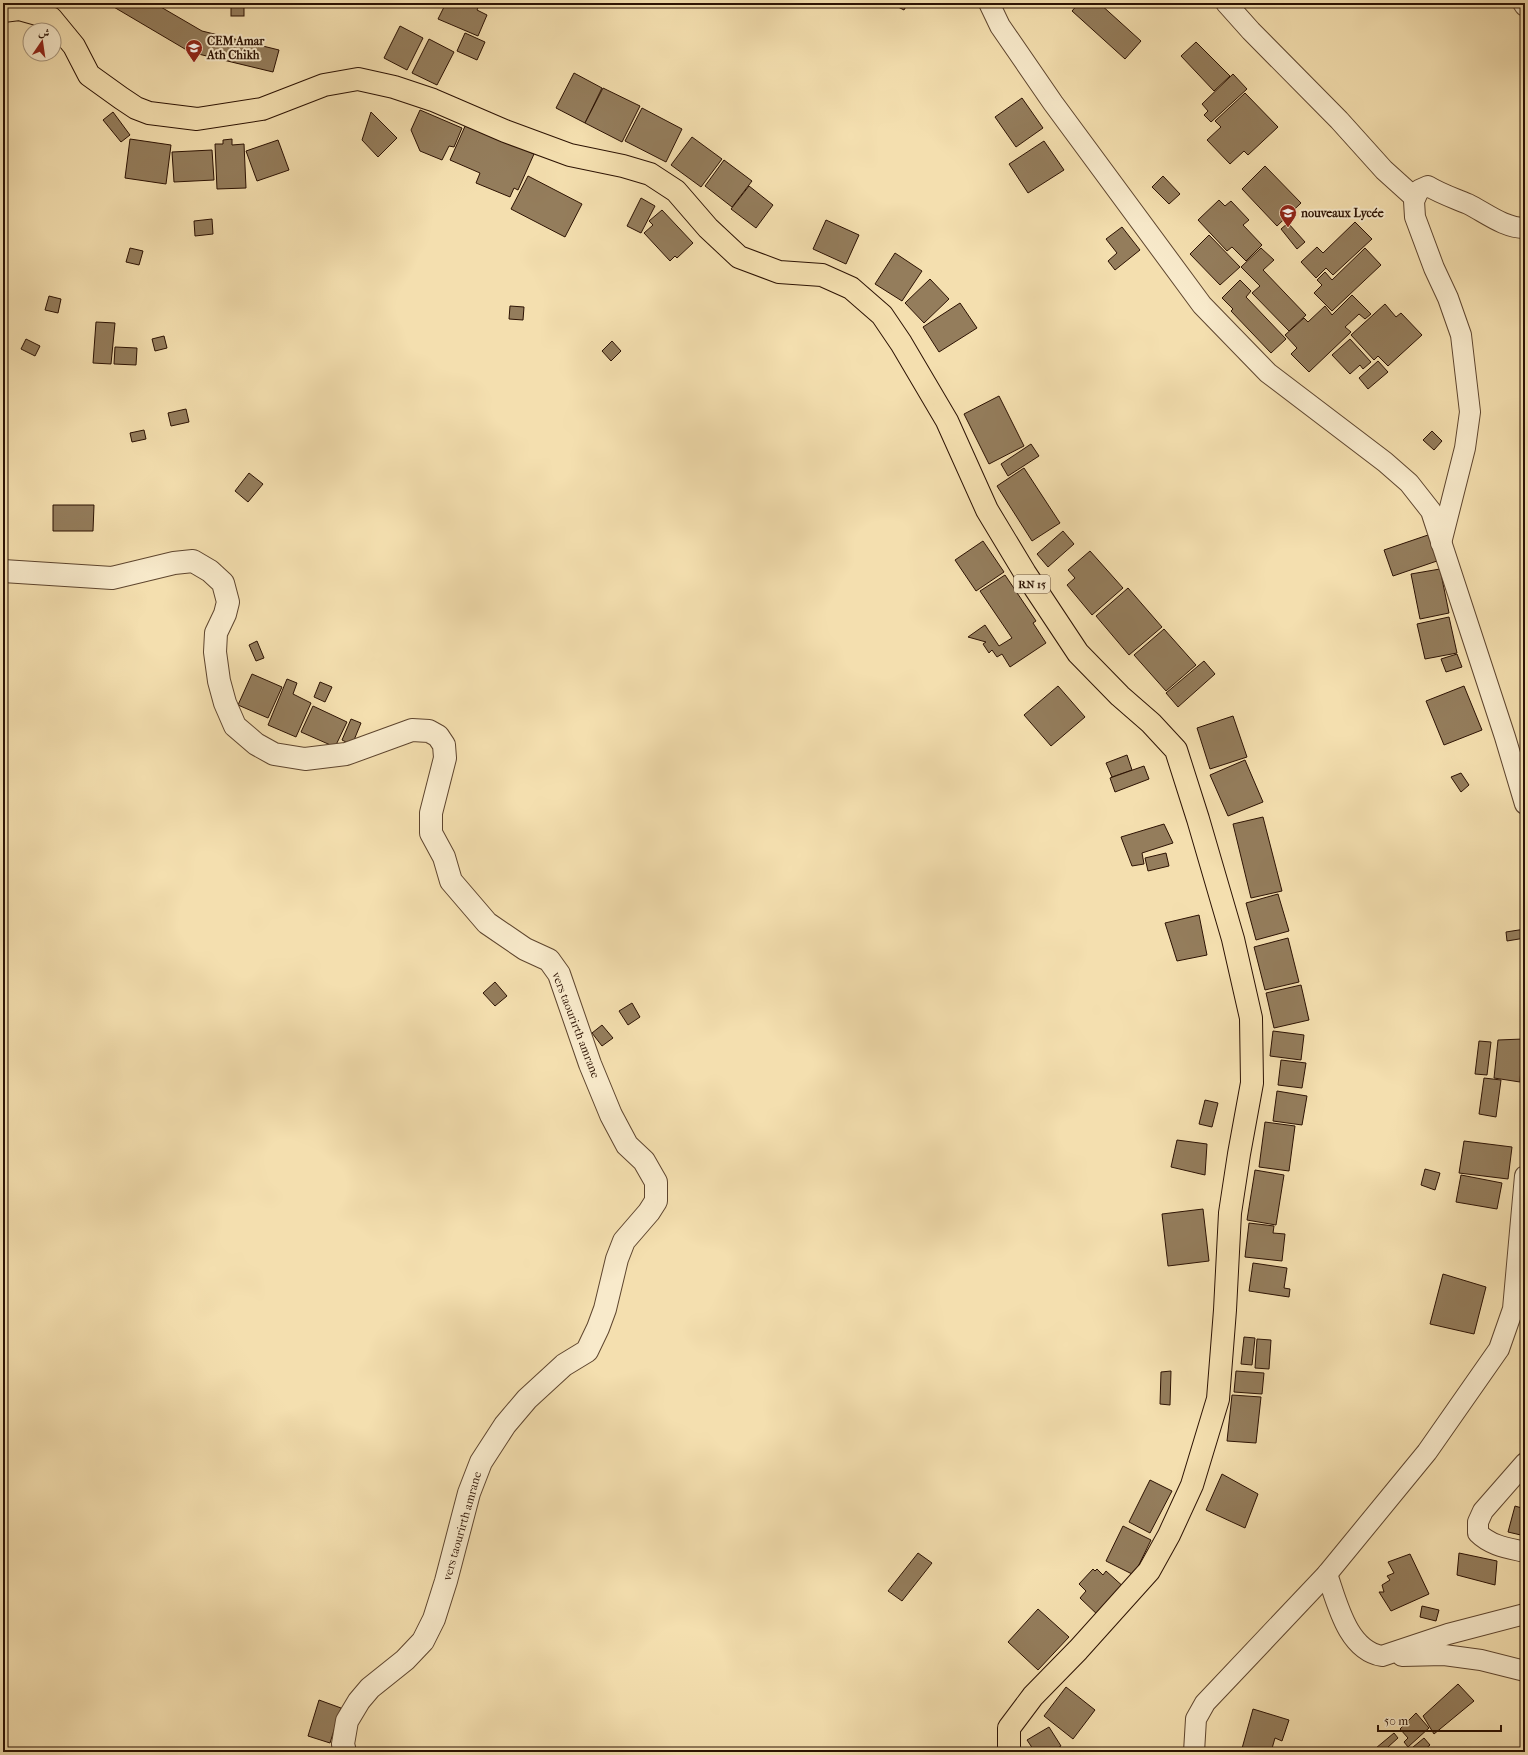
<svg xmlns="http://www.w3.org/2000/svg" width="1528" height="1755" font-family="'IM FELL French Canon',Amiri,serif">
  <rect width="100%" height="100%" fill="#f4dfaf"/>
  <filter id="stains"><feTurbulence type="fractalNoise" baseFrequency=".005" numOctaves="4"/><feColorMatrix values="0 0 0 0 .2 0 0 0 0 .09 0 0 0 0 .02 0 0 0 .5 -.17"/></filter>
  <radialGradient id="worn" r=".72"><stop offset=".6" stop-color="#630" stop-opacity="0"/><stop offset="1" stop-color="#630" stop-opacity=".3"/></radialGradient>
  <g fill="#947d5c" stroke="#2c1203">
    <polygon points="107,3 154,3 202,31 279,50 273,72 190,52"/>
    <rect x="231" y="3" width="13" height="13"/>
    <polygon points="446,3 480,3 477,10 487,15 478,36 438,19"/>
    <polygon points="890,3 908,3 904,10"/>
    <polygon points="1079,3 1099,3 1141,41 1125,59 1072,11"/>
    <polygon points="400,26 423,38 407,70 384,58"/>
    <polygon points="465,33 485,42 477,60 457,51"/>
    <polygon points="429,39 454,52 437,85 412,73"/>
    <polygon points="1196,42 1230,76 1214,91 1181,56"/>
    <polygon points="574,73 602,88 585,123 556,108"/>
    <polygon points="1233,74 1247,89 1211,122 1204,115 1208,111 1202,104"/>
    <polygon points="603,88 640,106 622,142 585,123"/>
    <polygon points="1245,93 1278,127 1248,155 1244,151 1230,164 1207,140 1221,127 1215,121"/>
    <polygon points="1022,98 1043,128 1016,147 995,117"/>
    <polygon points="642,108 682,129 666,162 625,141"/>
    <polygon points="420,110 462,128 454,147 449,146 442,160 420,151 411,130"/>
    <polygon points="113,112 130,135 121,142 103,120"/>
    <polygon points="371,112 397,138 378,157 362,140"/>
    <polygon points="466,124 534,154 518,190 514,188 510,197 476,183 480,173 450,160"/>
    <polygon points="692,137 722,159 701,187 671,165"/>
    <polygon points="130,139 171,145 166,184 125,178"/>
    <polygon points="232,139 232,145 244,144 246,188 217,189 215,144 223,144 223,140"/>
    <polygon points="278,140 289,170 257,181 246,151"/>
    <polygon points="1044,141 1064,170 1028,193 1009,164"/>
    <polygon points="212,150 214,180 174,182 172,152"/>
    <polygon points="724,160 752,181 732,207 705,186"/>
    <polygon points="1265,166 1301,203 1277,226 1242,189"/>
    <polygon points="528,176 582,204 565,237 511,209"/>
    <polygon points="1163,176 1180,194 1169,204 1152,187"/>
    <polygon points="749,186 773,205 756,228 731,209"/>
    <polygon points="641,198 655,206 641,233 627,226"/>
    <polygon points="1219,200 1225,206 1231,201 1249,220 1243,225 1262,245 1246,261 1232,247 1227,251 1198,220"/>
    <polygon points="662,210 693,243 677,258 675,256 670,261 644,233 653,225 649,221"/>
    <polygon points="212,219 213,234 195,236 194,221"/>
    <polygon points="826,220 859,235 846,264 813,249"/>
    <polygon points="1355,222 1372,239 1333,275 1326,268 1316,278 1301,262 1317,247 1323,253"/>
    <polygon points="1288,223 1305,242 1297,249 1281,229"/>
    <polygon points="1122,227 1140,250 1115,270 1108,261 1117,253 1106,239"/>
    <polygon points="1209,235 1240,267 1220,285 1190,254"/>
    <polygon points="130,248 143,251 139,265 126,262"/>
    <polygon points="1261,248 1274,260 1263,270 1306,315 1289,331 1252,293 1260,286 1241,267"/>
    <polygon points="1365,248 1381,265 1332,311 1314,293 1322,285 1317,280 1325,272 1332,280"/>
    <polygon points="895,253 922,271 902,301 875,284"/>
    <polygon points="930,279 949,299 924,323 905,303"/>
    <polygon points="1240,280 1251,291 1246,297 1286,339 1271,353 1231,311 1233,309 1222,298"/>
    <polygon points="1352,295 1371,314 1365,319 1359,314 1345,327 1351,332 1309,372 1291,354 1297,348 1285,335 1304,318 1308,322 1325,306 1332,315"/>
    <polygon points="49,296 61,299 58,313 45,310"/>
    <polygon points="960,303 977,328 939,352 923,327"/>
    <polygon points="1385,304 1396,317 1401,313 1422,335 1388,366 1378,356 1374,360 1351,335"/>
    <polygon points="510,306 524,307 523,320 509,319"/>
    <polygon points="96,322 115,323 111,364 93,363"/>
    <polygon points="164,336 167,348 155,351 152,339"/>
    <polygon points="26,339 40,346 35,356 21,349"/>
    <polygon points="1350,339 1371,362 1363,369 1360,365 1350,374 1332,355"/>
    <polygon points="612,341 621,351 611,361 602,351"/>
    <polygon points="115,347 137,348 136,365 114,364"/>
    <polygon points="1378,361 1388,372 1368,389 1359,378"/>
    <polygon points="999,396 1024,446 989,464 964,414"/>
    <polygon points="186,409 189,422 171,426 168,413"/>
    <polygon points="144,430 146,439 132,442 130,433"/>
    <polygon points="1432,431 1442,441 1434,450 1423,440"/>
    <polygon points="1031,444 1039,456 1008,476 1001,464"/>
    <polygon points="1024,468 1060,523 1032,541 997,486"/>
    <polygon points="249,473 263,484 248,502 235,491"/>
    <polygon points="53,505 94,505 93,531 53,531"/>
    <polygon points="1063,531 1074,544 1048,567 1037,554"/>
    <polygon points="1428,535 1437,561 1393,576 1384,550"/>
    <polygon points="983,541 1004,572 976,591 955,560"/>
    <polygon points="1090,551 1123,588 1092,615 1067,585 1075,578 1068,570"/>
    <polygon points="1440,569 1449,613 1420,619 1411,574"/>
    <polygon points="1005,575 1036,621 1033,623 1046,643 1010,667 1002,654 997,657 992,650 989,653 983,644 986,642 968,637 985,625 999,646 1012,638 980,591"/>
    <polygon points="1128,588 1162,627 1129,655 1096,616"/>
    <polygon points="1449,617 1457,653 1425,659 1417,624"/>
    <polygon points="1164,629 1196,665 1166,691 1134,655"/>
    <polygon points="257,641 264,658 256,661 249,645"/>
    <polygon points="1457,654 1462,667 1446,672 1441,659"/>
    <polygon points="1204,661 1215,674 1178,707 1166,693"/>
    <polygon points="252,674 282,687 268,718 238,705"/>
    <polygon points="287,679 297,683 293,694 311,703 296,737 268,725"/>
    <polygon points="320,682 332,687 325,702 314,697"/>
    <polygon points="1058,686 1085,717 1051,746 1024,715"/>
    <polygon points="1464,686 1482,730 1444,745 1426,701"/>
    <polygon points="313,706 347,722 335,747 301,732"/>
    <polygon points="1233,716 1247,757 1210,769 1197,728"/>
    <polygon points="351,719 361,723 352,745 342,740"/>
    <polygon points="1127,755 1132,770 1112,777 1106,763"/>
    <polygon points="1245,760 1263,802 1228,816 1210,775"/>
    <polygon points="1144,766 1149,779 1115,792 1110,778"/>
    <polygon points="1461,773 1469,785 1461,792 1451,777"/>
    <polygon points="1263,817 1282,891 1251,898 1233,824"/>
    <polygon points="1164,824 1173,843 1142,853 1144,864 1132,866 1121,837"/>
    <polygon points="1166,853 1169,866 1148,871 1145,858"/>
    <polygon points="1278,894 1289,931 1256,940 1246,903"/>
    <polygon points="1199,915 1207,955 1177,961 1165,923"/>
    <polygon points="1525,929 1525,938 1507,941 1506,932"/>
    <polygon points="1288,938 1299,982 1265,990 1254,947"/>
    <polygon points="495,982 507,996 495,1006 483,993"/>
    <polygon points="1301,985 1309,1020 1274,1028 1266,993"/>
    <polygon points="632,1003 640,1017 628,1025 619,1011"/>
    <polygon points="602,1025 613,1038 602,1046 592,1033"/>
    <polygon points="1273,1031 1304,1035 1301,1060 1270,1056"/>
    <polygon points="1523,1039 1520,1082 1494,1078 1498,1040"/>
    <polygon points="1479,1041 1491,1042 1487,1075 1475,1074"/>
    <polygon points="1281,1060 1306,1063 1302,1088 1278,1085"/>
    <polygon points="1484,1078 1501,1080 1496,1117 1479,1114"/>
    <polygon points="1277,1091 1307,1096 1302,1125 1273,1121"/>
    <polygon points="1205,1100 1218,1103 1212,1127 1199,1124"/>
    <polygon points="1265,1122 1295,1126 1289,1171 1259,1167"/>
    <polygon points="1177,1140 1207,1144 1205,1175 1171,1167"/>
    <polygon points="1464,1141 1512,1147 1508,1179 1459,1173"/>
    <polygon points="1425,1169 1440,1173 1435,1190 1421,1185"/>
    <polygon points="1255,1170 1284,1175 1276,1225 1247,1220"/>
    <polygon points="1461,1175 1502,1183 1497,1209 1456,1202"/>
    <polygon points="1203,1209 1209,1261 1168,1266 1162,1214"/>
    <polygon points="1249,1223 1274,1226 1273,1233 1285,1234 1282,1261 1245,1257"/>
    <polygon points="1253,1263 1287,1268 1284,1288 1290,1289 1289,1297 1249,1291"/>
    <polygon points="1443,1274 1486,1287 1474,1334 1430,1324"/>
    <polygon points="1244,1337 1255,1338 1252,1365 1241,1364"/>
    <polygon points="1257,1339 1271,1340 1269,1369 1255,1368"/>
    <polygon points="1171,1371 1170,1405 1160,1404 1161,1372"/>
    <polygon points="1236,1371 1264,1373 1262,1394 1234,1392"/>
    <polygon points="1232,1395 1261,1397 1256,1443 1227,1441"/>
    <polygon points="1222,1474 1258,1494 1245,1528 1206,1510"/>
    <polygon points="1150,1480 1172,1491 1150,1533 1129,1522"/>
    <polygon points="1515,1506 1525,1509 1525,1536 1508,1532"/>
    <polygon points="1123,1526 1151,1540 1134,1575 1106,1561"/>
    <polygon points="918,1553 932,1563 902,1601 888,1591"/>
    <polygon points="1459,1553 1497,1561 1495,1585 1457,1575"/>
    <polygon points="1410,1554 1429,1594 1391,1611 1379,1592 1384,1592 1382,1585 1390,1580 1387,1576 1394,1573 1388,1562"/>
    <polygon points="1093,1569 1095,1571 1097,1569 1103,1575 1106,1571 1126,1589 1100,1617 1080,1598 1086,1591 1079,1584"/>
    <polygon points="1422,1606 1439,1610 1436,1621 1420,1617"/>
    <polygon points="1038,1609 1069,1637 1038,1670 1008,1642"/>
    <polygon points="1458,1684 1474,1701 1434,1734 1423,1716"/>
    <polygon points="1066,1687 1095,1710 1073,1739 1044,1716"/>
    <polygon points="319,1700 341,1708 330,1743 308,1736"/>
    <polygon points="1253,1709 1289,1720 1282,1741 1275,1738 1271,1752 1241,1752"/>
    <polygon points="1416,1713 1429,1728 1408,1747 1404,1742 1408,1738 1400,1729"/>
    <polygon points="1049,1727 1061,1746 1051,1752 1035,1752 1027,1740"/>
    <polygon points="1394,1733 1398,1738 1388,1747 1393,1752 1379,1752 1376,1748"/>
    <polygon points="1424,1738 1430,1745 1422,1752 1407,1752"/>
  </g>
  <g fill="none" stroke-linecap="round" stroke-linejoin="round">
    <defs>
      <g id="minor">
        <polyline points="989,3 1000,26 1053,103 1202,305 1268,373 1385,462 1409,483 1431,511 1505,737 1525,804"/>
        <polyline points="1226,3 1251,31 1339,120 1384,170 1415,198"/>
        <polyline points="1523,3 1525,6"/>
        <path d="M1441 543 1465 448 1470 412 1461 335 1448 298 1434 268 1415 217 1414 201 1419 190 1428 186C1441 194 1454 198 1468 204 1486 213 1504 228 1525 228"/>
        <path d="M1525 1463 1483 1511 1478 1522V1533C1491 1546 1508 1548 1525 1552"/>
        <path d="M1327 1574C1337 1602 1347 1650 1382 1656L1448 1634 1525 1614"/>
        <polyline points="1402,1656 1444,1655 1481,1660 1525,1671"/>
        <polyline points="1194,1752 1196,1719 1205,1703 1327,1574 1427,1452 1499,1349 1513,1309 1525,1176"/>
      </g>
      <polyline id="tertiary" points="3,571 112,578 174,563 193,561 210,571 223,583 228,602 225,614 216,633 215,652 219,681 225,703 235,726 256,744 274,754 305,759 346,754 412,730 429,731 438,736 444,745 445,758 431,813 431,833 444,857 451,881 487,923 525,949 549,960 559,974 590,1064 611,1115 627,1145 644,1161 656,1182 656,1201 649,1212 624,1241 617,1259 605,1309 598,1328 587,1351 564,1365 527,1399 505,1425 481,1462 469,1493 446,1581 434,1619 423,1641 405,1660 370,1688 359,1701 347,1721 343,1744 345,1752"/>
      <polyline id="primary" points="3,11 19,9 51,18 74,46 89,75 121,98 136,108 149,113 197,119 262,109 324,85 358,79 394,87 433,100 505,131 570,155 623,166 650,174 676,191 708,228 739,257 779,272 822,275 851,288 882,315 901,343 947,421 987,510 1025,573 1078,653 1120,696 1151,723 1176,750 1198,819 1233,939 1251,1018 1252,1083 1239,1154 1230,1213 1225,1310 1218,1399 1192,1485 1169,1535 1149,1571 1078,1650 1033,1696 1009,1728 1009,1752"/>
    </defs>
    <use href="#minor" stroke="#5e452e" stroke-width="22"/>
    <use href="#tertiary" stroke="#5e452e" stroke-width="24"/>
    <use href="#primary" stroke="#2c1203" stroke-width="24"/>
    <use href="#minor" stroke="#f8eacb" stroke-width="20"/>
    <use href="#tertiary" stroke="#f8eacb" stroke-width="22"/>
    <use href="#primary" stroke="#f4dfaf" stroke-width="22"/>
  </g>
  <defs>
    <symbol id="school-pin" viewBox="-11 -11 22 30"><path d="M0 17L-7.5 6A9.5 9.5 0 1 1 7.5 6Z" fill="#8f2418" stroke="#f8eacb"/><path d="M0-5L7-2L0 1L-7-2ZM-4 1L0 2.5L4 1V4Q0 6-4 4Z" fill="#fff"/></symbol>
  </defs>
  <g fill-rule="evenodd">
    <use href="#school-pin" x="184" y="38" width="20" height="27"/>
    <use href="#school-pin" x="1278" y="203" width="20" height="27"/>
  </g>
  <g text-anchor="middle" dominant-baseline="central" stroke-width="4" stroke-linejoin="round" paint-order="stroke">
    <rect fill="#f8eacb" stroke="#69533f" stroke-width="1" x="1014" y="575" width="36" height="18" rx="3"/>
    <g font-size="11" font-weight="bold" fill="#2c1203">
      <text x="1032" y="584">RN 15</text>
    </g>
    <g font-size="12" font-weight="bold" fill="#2c1203" stroke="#f8eacb" text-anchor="start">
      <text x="207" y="41">CEM Amar<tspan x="207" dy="14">Ath Chikh</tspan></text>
      <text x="1301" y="213">nouveaux Lycée</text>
    </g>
    <g font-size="12" fill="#2c1203" stroke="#f8eacb">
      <text transform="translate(576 1025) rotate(69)">vers taourirth amrane</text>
      <text transform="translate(462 1526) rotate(-74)">vers taourirth amrane</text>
    </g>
  </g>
  <rect width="1528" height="1755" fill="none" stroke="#f4dfaf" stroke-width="16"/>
  <rect x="4" y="4" width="1520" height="1747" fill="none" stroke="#2c1203" stroke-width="2"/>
  <rect x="8" y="8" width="1512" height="1739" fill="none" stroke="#2c1203"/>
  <g transform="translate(42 42) rotate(13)"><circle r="19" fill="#f8eacb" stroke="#a6947b"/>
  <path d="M0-3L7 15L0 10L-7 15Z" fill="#8f2418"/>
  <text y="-6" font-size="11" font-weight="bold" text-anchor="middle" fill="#2c1203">ش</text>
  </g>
  <path d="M1378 1725v6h123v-6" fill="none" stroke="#2c1203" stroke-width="2"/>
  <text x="1384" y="1725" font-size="12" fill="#2c1203" stroke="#f8eacb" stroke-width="3" paint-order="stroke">50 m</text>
  <rect width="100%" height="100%" filter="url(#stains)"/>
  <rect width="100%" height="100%" fill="url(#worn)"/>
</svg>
